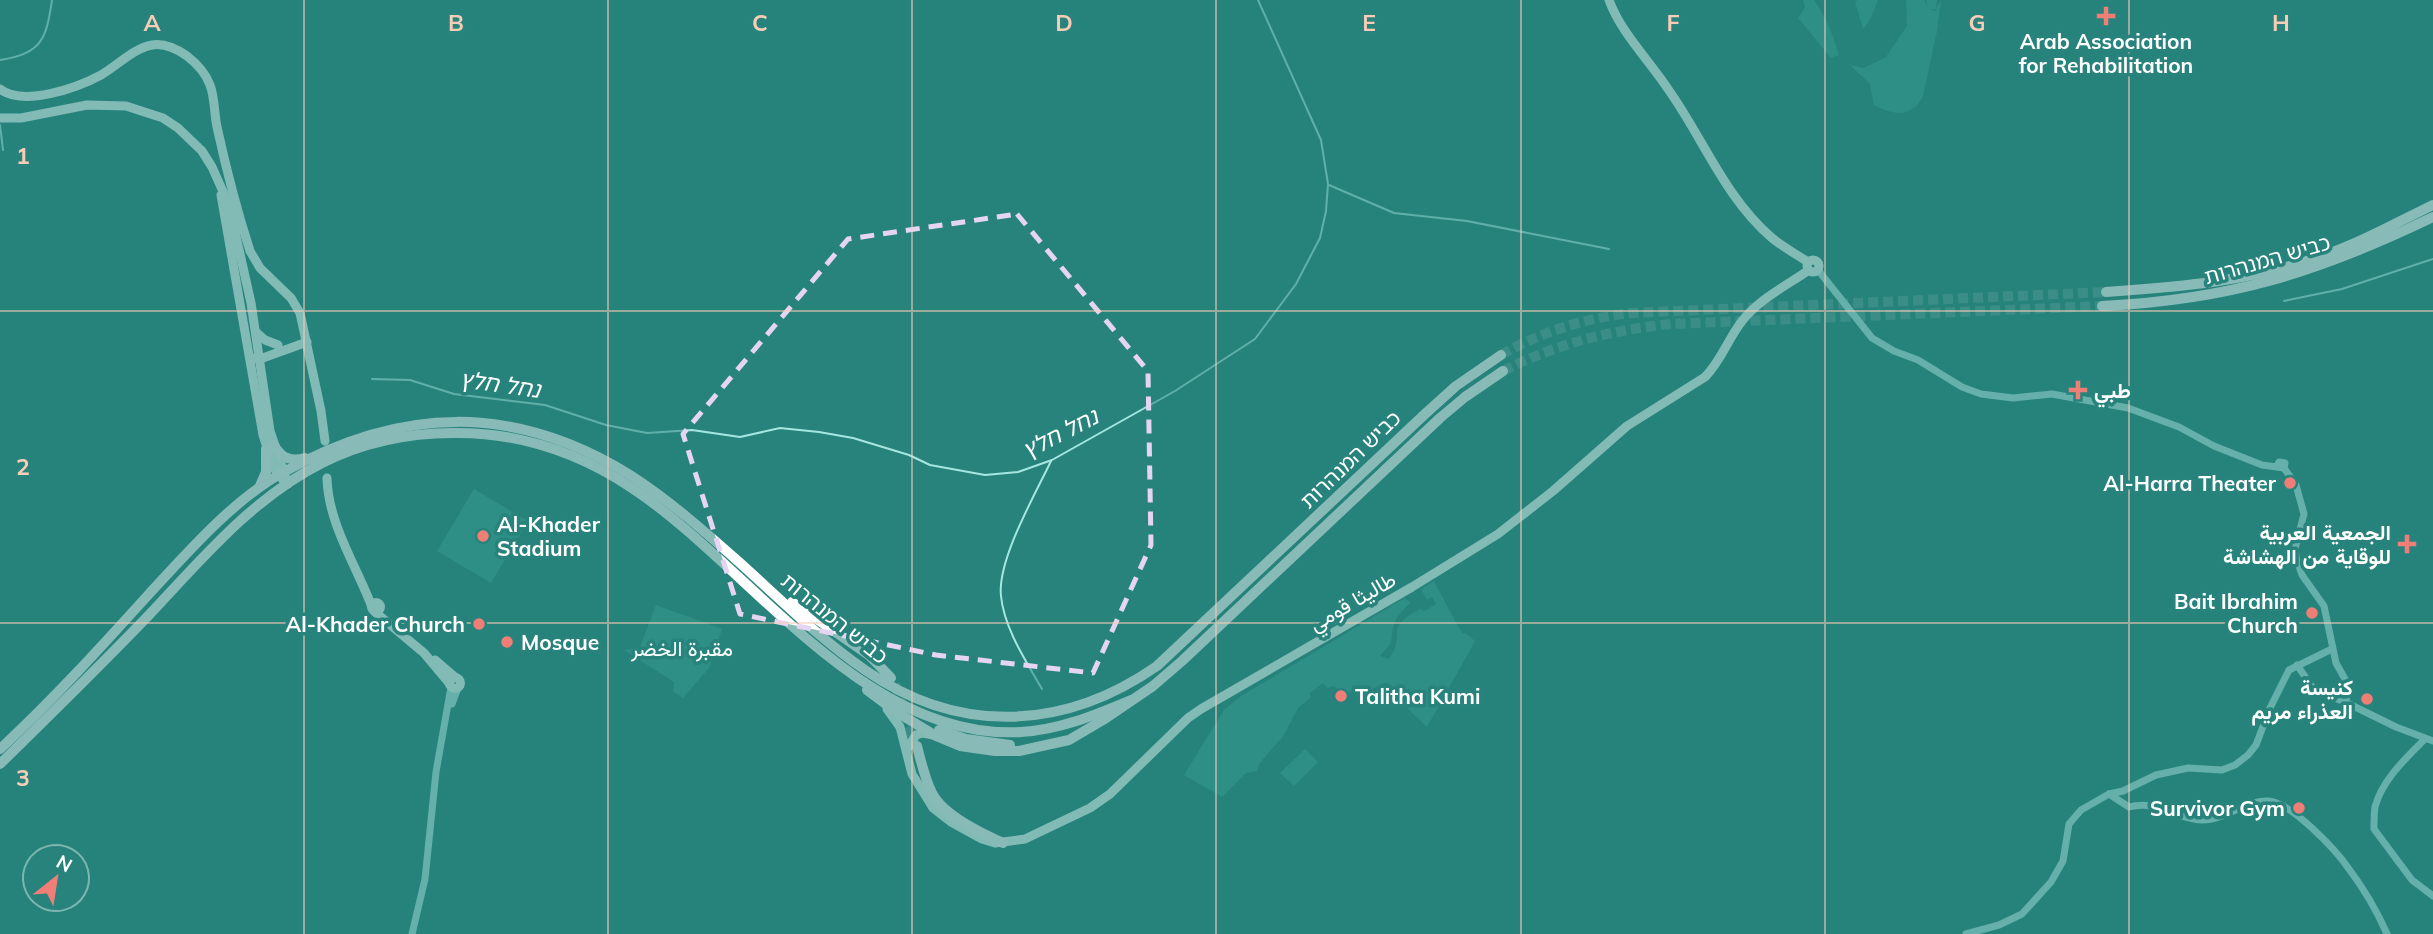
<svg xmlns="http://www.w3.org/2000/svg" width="2433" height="934" font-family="Mulish,Vazirmatn,'Noto Sans Hebrew',sans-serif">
  <rect width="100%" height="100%" fill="#27837c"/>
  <g fill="#359d93">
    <path d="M1803 0H1814C1826 17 1833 35 1839 55L1831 58 1798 18 1805 7Z"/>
    <polygon points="1857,0 1878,0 1871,18 1863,29 1855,2"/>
    <path d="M1906 0H1924L1928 8 1926 0H1937L1936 9H1930L1935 11 1941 0 1937 31 1923 96C1912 119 1893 115 1874 105L1870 84 1850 65 1864 68 1886 57 1907 26Z"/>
    <polygon points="474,489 528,521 491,583 437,551"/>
    <path d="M1434 581C1444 599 1452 617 1463 634L1465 633 1475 641 1427 727 1407 708 1414 701 1409 688 1396 698 1387 682 1357 696 1351 691 1342 695 1334 686 1327 688 1323 683 1310 693 1311 697 1298 708 1284 735 1259 764 1257 771 1246 773 1222 797 1184 775 1224 710 1241 696 1405 598 1410 603 1397 617 1393 627 1391 643 1380 656 1389 659C1408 633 1381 630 1420 609L1425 611 1436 604 1432 597 1427 600 1421 589Z"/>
    <polygon points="656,605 722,629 709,668 683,698 673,691 674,682 624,650 640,647"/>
    <polygon points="1305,749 1318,762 1294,786 1280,773"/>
  </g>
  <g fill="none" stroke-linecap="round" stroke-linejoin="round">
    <g stroke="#a5e7e0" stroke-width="2">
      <path d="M0 60C42 53 46 40 52 0"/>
      <polyline points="0,125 3,150"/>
      <polyline points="1329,185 1394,213 1467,221 1609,249"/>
      <polyline points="2284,301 2342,289 2433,259"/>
      <polyline points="372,379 410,380 454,394 545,405 606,425 647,433 692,430 740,437 780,428 819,432 853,438 909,455 930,465 985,475 1018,472 1052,460 1175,391 1255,339 1296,284 1320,238 1326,211 1328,184 1321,140 1258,0"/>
      <path d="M1042 689C1026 661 1004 628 1001 596 997 560 1035 495 1051 461"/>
    </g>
    <g stroke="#529c96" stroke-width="10" stroke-dasharray="10 5" stroke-linecap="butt">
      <path d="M1501 355C1541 332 1585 318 1631 313L2106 292"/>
      <path d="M1503 371C1556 344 1611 330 1671 324L2102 306"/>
      <polyline points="895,684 915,743"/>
    </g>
    <g stroke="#b1e7e2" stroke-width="7">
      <polyline points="1818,270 1872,338 1894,351 1918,360 1962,387 1981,394 2013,398 2052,394 2128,408 2179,427 2214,446 2262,465 2284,468"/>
      <polyline points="2277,466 2279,462 2285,463 2284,468 2296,485 2304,514 2295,549 2296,557 2302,575 2324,606 2336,663 2350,688 2345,702 2396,727 2433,741"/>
      <polyline points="2297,665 2315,691 2345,702"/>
      <polyline points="452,704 458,688"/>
      <path d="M2425 739C2407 757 2382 780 2375 807 2374 814 2374 822 2374 829L2412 880 2433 896"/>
      <path d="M2109 794 2129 807C2158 799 2176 820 2202 820 2226 820 2245 800 2268 801 2291 802 2336 850 2349 869 2364 889 2377 911 2387 934"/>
      <polyline points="412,934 425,879 436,772 451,687"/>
      <polyline points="1966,934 1999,925 2022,914 2051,882 2063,861 2069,824 2081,810 2109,794 2123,791 2156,775 2188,768 2222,770 2235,765 2248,755 2256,745 2270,708 2289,670 2332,649"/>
    </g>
    <g stroke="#f2fefd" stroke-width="9">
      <path d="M1609 0C1621 33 1649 60 1668 89 1703 138 1725 198 1772 238 1783 247 1796 254 1808 262"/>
      <path d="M0 89C23 107 77 88 101 75 117 66 134 48 152 45 164 43 177 49 187 56 196 63 206 74 210 85 215 98 214 113 217 127 226 168 237 211 250 251L260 268 291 298 300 313 321 411 325 441"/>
      <polyline points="0,118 21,118 87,105 126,106 163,118 178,128 202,151 212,167 229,205 251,303 270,431 288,484"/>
      <polyline points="221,195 263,435 273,467 283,480"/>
      <circle cx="1813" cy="266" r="6"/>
      <polyline points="256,332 265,340 278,345"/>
      <polyline points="254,358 260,359 307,342"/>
      <path d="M327 478C328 523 356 565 372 607"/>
      <circle cx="376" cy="607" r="4.5"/>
      <polyline points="375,612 424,653 450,684"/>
      <polyline points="435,660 456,678"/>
      <circle cx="455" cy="683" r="5.5"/>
      <path d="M887 709 900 727 912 774 933 808 951 822 982 839 995 843 1025 839 1090 808 1110 794 1188 718 1201 709 1412 587 1498 534 1553 491 1627 426 1705 377C1721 361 1728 339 1742 321 1759 299 1786 286 1809 270"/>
      <polyline points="907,749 916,735 923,733 933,735"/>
    </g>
    <g stroke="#fff" stroke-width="10">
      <path d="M2106 292C2180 287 2251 281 2322 256 2360 243 2396 223 2433 205"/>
      <path d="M2102 306C2230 300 2319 272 2433 217"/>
      <path d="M274 445C281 458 291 462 305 458"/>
      <polyline points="260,486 266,472 266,449"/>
      <polyline points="792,602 870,656 891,678"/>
      <polyline points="867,690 895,711 936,736 960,746 995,751 1019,751 1069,740 1103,720 1153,686 1182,661 1440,418 1465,397 1503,371"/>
      <polyline points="939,730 966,739 1010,745"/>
      <path d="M917 746C921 762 925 779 932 793 943 815 981 833 1003 843"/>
      <path d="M0 749C53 700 101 647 149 594 188 552 232 501 282 473 400 406 514 403 630 475 669 500 704 531 739 562 780 599 820 639 865 670 960 736 1065 730 1157 666L1425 414 1456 386 1501 355"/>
      <path d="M0 764C50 715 100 666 149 615 202 559 251 499 322 463 362 443 408 433 453 433 518 432 578 452 632 488 750 566 863 741 1021 732 1060 730 1095 715 1131 700"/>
    </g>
  </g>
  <path d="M0 0H2433V934H0ZM1017 214 1148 371 1151 545 1093 673 936 655 740 614 683 434 848 239Z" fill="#27837c" fill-opacity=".55" fill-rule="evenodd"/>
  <path fill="none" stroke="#e5d5f2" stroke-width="5" stroke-dasharray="14 9" stroke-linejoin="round" d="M1017 214 1148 371 1151 545 1093 673 936 655 740 614 683 434 848 239Z"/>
  <path fill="none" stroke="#f8cdb6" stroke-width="2" stroke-opacity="0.55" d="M304 0V934M608 0V934M912 0V934M1216 0V934M1521 0V934M1825 0V934M2129 0V934M0 311H2433M0 623H2433"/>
  <g fill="#ef7f76" stroke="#27837c" stroke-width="2.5">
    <path d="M2102.5 5.5h7v7h7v7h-7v7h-7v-7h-7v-7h7z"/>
    <path d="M2074.5 379.5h7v7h7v7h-7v7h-7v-7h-7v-7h7z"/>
    <circle cx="2290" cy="483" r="7"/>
    <circle cx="483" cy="536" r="7"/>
    <path d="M2403.5 533.5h7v7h7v7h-7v7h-7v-7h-7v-7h7z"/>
    <circle cx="2312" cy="613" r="7"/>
    <circle cx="479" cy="624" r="7"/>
    <circle cx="507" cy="642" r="7"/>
    <circle cx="1341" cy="696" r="7"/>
    <circle cx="2367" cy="699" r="7"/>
    <circle cx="2299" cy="808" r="7"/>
  </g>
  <g text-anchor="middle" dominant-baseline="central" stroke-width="7" stroke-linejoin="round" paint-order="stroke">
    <g font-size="21" font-weight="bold" fill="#fff" stroke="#27837c" text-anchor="end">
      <text x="2106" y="41" text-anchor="middle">Arab Association<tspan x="2106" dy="24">for Rehabilitation</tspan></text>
      <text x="2094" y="390" text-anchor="start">طبي</text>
      <text x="2276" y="483">Al-Harra Theater</text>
      <text x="497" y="524" text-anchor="start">Al-Khader<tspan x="497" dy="24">Stadium</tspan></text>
      <text x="2391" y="532">الجمعية العربية<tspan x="2391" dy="24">للوقاية من الهشاشة</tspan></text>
      <text x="2298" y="601">Bait Ibrahim<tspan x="2298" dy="24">Church</tspan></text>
      <text x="465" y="624">Al-Khader Church</text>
      <text x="521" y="642" text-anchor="start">Mosque</text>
      <text x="2353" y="687">كنيسة<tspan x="2353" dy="24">العذراء مريم</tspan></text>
      <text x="1355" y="696" text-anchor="start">Talitha Kumi</text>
      <text x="2285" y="808">Survivor Gym</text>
    </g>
    <g font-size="21" fill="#fff" stroke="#27837c">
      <text transform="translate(2267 259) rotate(-16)">כביש המנהרות</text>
      <text transform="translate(1350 459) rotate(-44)">כביש המנהרות</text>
      <text transform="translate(1352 601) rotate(-30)">طاليثا قومي</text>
      <text transform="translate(835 618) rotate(39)">כביש המנהרות</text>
    </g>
    <g font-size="21" fill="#fdfffe" stroke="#27837c">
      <text x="682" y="648">مقبرة الخضر</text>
    </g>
    <g font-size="23" font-style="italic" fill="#fff" stroke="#27837c">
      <text transform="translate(500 384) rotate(8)">נחל חלץ</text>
      <text transform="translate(1060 433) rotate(-27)">נחל חלץ</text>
    </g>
  </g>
  <g font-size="23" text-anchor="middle" font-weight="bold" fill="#f8cdb6" stroke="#27837c" stroke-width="7" stroke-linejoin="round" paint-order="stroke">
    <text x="152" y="31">A</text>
    <text x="456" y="31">B</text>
    <text x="760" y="31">C</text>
    <text x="1064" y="31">D</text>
    <text x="1369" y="31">E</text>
    <text x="1673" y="31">F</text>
    <text x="1977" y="31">G</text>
    <text x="2281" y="31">H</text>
    <text x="23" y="164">1</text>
    <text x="23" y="475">2</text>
    <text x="23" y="786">3</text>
  </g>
  <g transform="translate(56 878) rotate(30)"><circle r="33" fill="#27837c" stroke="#7db5b0" stroke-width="2"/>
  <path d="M0-5L12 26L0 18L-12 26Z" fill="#ef7f76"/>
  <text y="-10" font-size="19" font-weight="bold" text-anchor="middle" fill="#ffffff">N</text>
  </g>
</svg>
